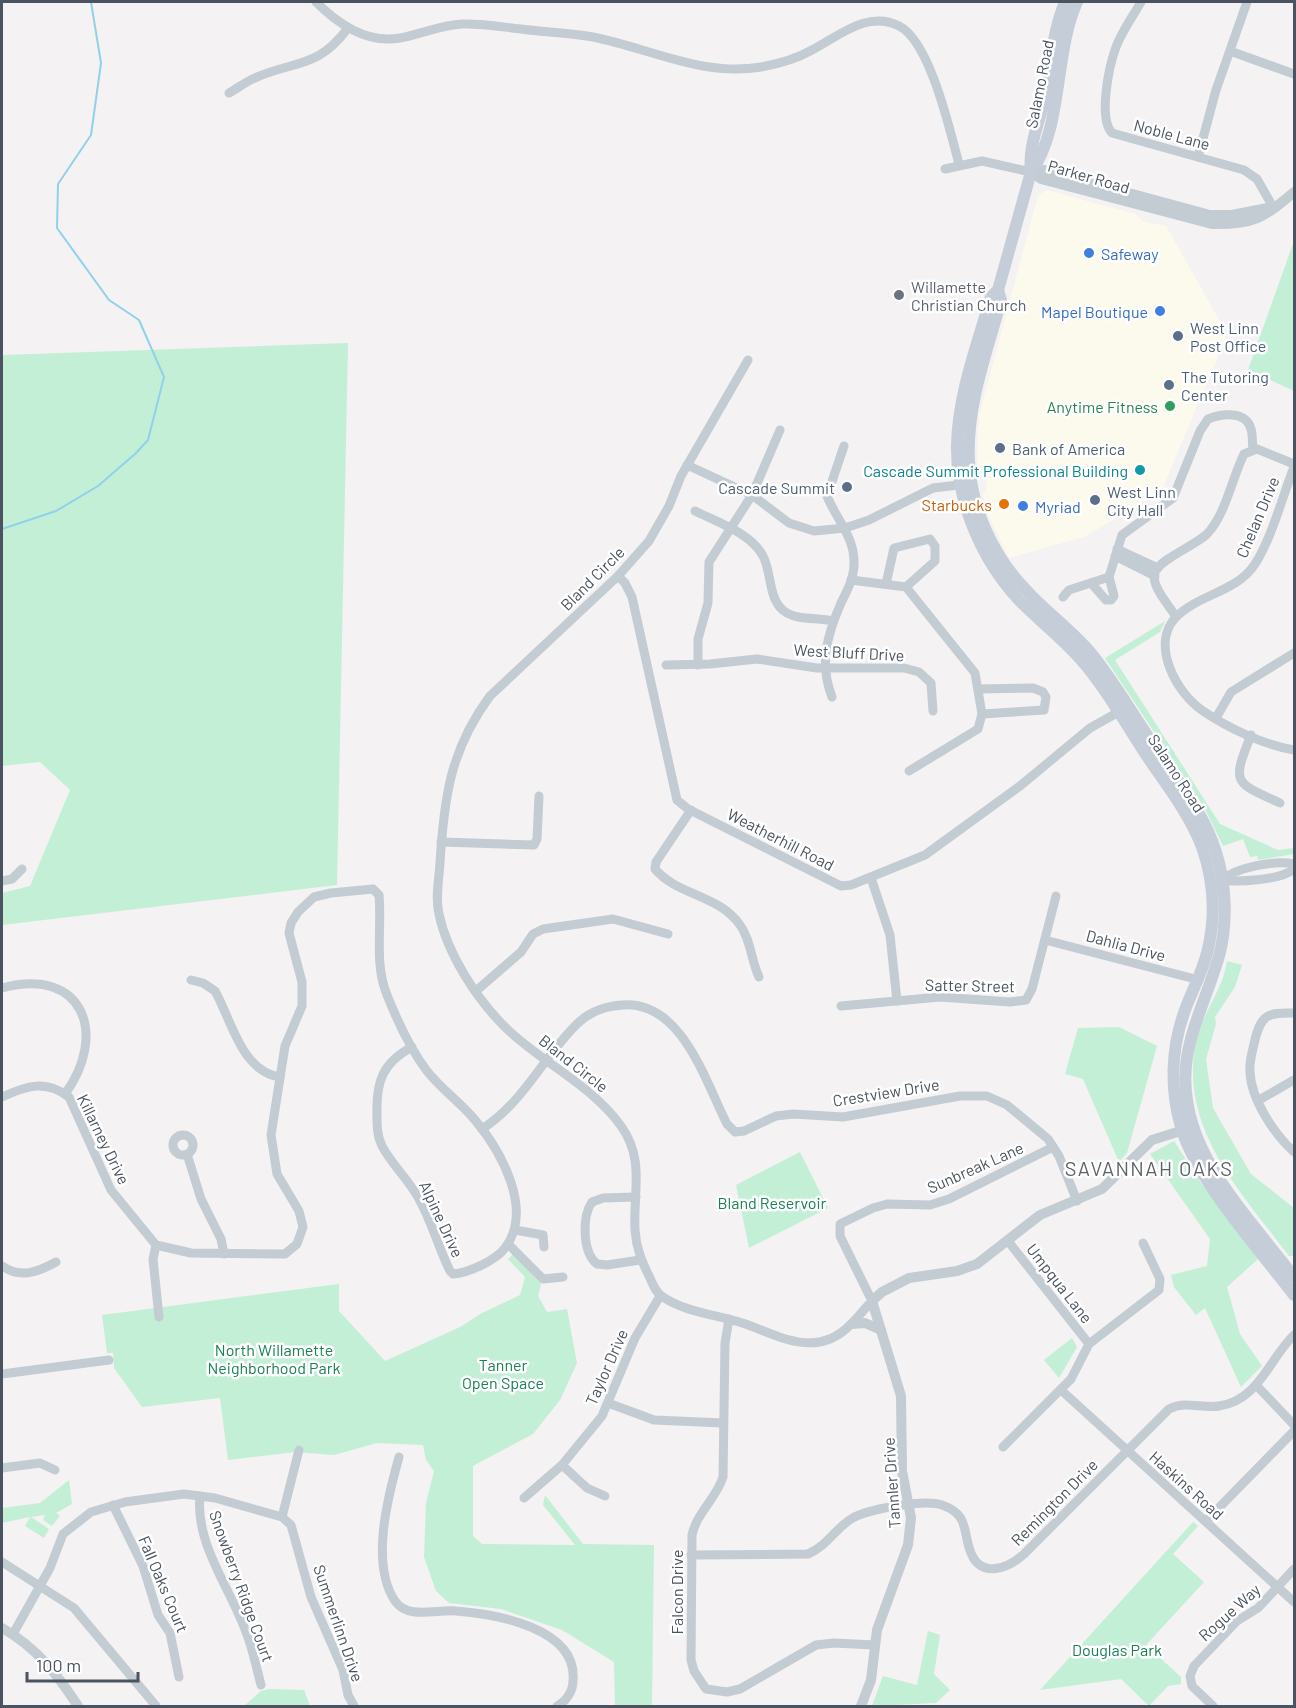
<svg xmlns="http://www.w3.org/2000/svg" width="1296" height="1708" font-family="Barlow,sans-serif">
  <rect width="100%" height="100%" fill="#f4f2f2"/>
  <polygon fill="#fcf9ed" points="1047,190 1135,214 1143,221 1166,226 1224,328 1225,340 1161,492 1084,537 1009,558 988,515 983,494 987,489 983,469 978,467 977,462 979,416 1038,195"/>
  <g fill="#c3efd7">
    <polygon points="1294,241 1294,391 1248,370"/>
    <polygon points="348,343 337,885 2,925 2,893 30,886 70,790 40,762 2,766 2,355"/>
    <polygon points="1165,621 1160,632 1115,660 1220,824 1278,850 1294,848 1294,854 1258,860 1257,856 1250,857 1243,839 1223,846 1204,807 1105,658"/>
    <path d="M1227 961 1242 965 1235 987 1215 1017 1216 1024 1206 1059 1213 1108 1251 1174 1294 1208V1256H1289C1242 1193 1178 1128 1196 1042 1202 1013 1223 990 1227 961Z"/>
    <polygon points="1119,1027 1157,1046 1127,1153 1119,1162 1083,1079 1065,1074 1078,1028"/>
    <polygon points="1174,1141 1201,1183 1258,1259 1227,1287 1240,1334 1262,1366 1241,1387 1205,1308 1196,1315 1174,1287 1171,1275 1207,1266 1210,1239 1150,1154"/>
    <polygon points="800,1152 828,1208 749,1248 736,1185"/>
    <polygon points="513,1254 541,1284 538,1296 547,1312 567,1309 577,1363 560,1400 533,1434 473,1466 473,1536 482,1544 575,1545 543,1505 545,1495 583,1544 654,1545 652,1706 615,1706 614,1662 562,1630 501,1609 449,1603 436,1591 424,1557 426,1503 434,1471 426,1460 423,1445 377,1443 334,1455 295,1452 228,1460 220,1398 142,1407 114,1368 113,1353 107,1353 102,1315 339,1284 339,1311 385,1361 460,1327 482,1313 520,1295 525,1277 508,1259"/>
    <polygon points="1072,1338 1077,1347 1059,1378 1044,1360"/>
    <polygon points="69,1480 72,1504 56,1513 60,1516 52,1526 43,1520 45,1515 31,1517 49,1529 44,1538 25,1526 30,1517 2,1523 2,1508 40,1503"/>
    <polygon points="1193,1522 1198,1526 1173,1554 1204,1582 1146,1645 1181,1677 1181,1684 1168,1686 1149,1706 1121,1679 1040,1690"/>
    <polygon points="928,1631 940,1635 934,1674 950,1690 936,1703 872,1706 883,1676 917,1685"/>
    <polygon points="269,1689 304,1690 310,1706 244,1706 261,1691"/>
  </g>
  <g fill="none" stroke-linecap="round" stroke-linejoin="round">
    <polyline stroke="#91d1eb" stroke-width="2" points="2,529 56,511 98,486 135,454 148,440 164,377 139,320 109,300 57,228 58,184 91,135 101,63 91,2"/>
    <g stroke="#c3cbd3" stroke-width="9">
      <path d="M316 2C338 24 367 44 400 38 421 34 441 25 462 24 481 23 502 27 521 29 544 32 569 33 593 37 649 48 702 77 761 67 778 64 796 59 812 50 839 36 867 10 899 26 930 41 950 131 959 164"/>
      <path d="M1141 2C1133 16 1122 31 1116 47 1109 66 1098 118 1112 133L1244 170 1257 179 1273 207"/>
      <polyline points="1230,51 1294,74"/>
      <path d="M229 93C238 88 247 81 257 77 298 60 318 68 348 28"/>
      <polyline points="1198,157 1216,90 1247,2"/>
      <polyline points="945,169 982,161 1031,172"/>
      <path d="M748 360 681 476 669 506 649 541 618 576 490 696C450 750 444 798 440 863 439 880 435 897 439 914 447 953 476 998 504 1026 540 1062 591 1084 621 1126 645 1159 633 1192 635 1230 636 1248 642 1262 650 1278 653 1285 656 1293 663 1297 688 1314 723 1315 751 1326 786 1340 820 1356 850 1325 858 1318 864 1309 872 1301L840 1236V1224L873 1208 887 1204 930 1205 949 1199 1053 1147"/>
      <polyline points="687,465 752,495 789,523 814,531 845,528 869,520 933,488 967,484"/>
      <path d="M1294 467C1283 495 1271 540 1255 564 1237 592 1199 594 1176 617 1150 644 1176 693 1203 711 1228 728 1264 745 1294 750"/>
      <path d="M695 511C717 522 751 533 763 556 772 573 768 599 784 611 797 621 818 617 833 621"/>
      <polyline points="1117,549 1158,568"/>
      <polyline points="1115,556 1155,576"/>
      <polyline points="618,576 625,583 632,597 677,800 688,809 841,886 851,885 925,855 1020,786 1090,728 1124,709"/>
      <polyline points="851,580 906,587 975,673 982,714 978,729 909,771"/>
      <polyline points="1091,583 1106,600 1111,600 1114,596 1109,577"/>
      <polyline points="886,584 894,548 930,539 935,546 935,561 906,587"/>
      <path d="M1063 597 1069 590 1109 577 1122 535 1173 498 1200 431 1208 419C1221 414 1246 410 1251 429 1253 435 1252 443 1253 449"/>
      <path d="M1176 617C1170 606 1150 586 1155 572 1160 559 1196 545 1207 534 1226 514 1232 478 1244 454L1257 449 1294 464"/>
      <polyline points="666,665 710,664 757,659 817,668 904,668 919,672 931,683 933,711"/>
      <polyline points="698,665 698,639 708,603 709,562 752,495 780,430"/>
      <polyline points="978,689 1033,688 1043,692 1046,697 1044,710 982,714"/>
      <path d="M832 697C819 664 827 635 841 603 847 591 854 578 854 564 855 537 836 519 827 496L844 446"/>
      <polyline points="1216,718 1231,692 1294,653"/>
      <path d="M1251 735C1232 783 1233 782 1280 803"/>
      <path d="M691 810 656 862 655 869C678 896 718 894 740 925 751 940 751 960 759 977"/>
      <polyline points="441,842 534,845 537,839 539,796"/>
      <polyline points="871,878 890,935 897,1001"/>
      <path d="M1219 880C1237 882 1279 881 1294 869"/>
      <path d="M1222 880C1237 867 1275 860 1294 864"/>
      <polyline points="2,881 12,879 22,869"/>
      <polyline points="1045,940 1199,980"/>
      <path d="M191 980 203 983 215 991C232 1021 241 1071 280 1077"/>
      <path d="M2 988C84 966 108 1035 65 1094"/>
      <polyline points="476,991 521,952 533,934 543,929 613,919 668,934"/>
      <polyline points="841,1006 940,997 1010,1002 1026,1000 1032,989 1056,896"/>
      <path d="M1294 1013C1266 1012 1260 1016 1254 1044 1252 1053 1249 1063 1250 1072 1251 1099 1274 1134 1294 1152"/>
      <path d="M2 1097C26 1086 46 1079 69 1097L111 1190 156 1245 191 1253 285 1254 297 1244 303 1227 299 1211 277 1174 271 1135 285 1046 302 1006V982L289 933 291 923 298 912 314 897 331 893 373 889 379 895C382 928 374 964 387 995 397 1020 410 1049 427 1071 441 1089 460 1102 475 1120 501 1151 534 1210 505 1248 496 1260 469 1273 453 1274L450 1271C438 1247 432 1222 419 1199 409 1180 392 1165 382 1146 377 1136 377 1126 377 1115 376 1082 382 1063 412 1047"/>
      <polyline points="1259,1100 1294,1080"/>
      <path d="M482 1129C524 1102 543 1057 577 1024 590 1011 605 1006 623 1005 682 1001 705 1081 727 1124L735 1132 744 1131 776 1116 793 1114 843 1117 960 1096H987L1007 1105 1048 1139 1059 1156 1077 1201"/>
      <circle cx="183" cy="1145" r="10"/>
      <polyline points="187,1154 201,1199 221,1239 224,1254"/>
      <path d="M636 1197 603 1198 592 1202C582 1216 582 1252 597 1264L607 1265 640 1260"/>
      <polyline points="515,1230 543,1235 544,1247"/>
      <polyline points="1008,1241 1089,1344"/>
      <polyline points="508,1244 543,1279 563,1277"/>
      <polyline points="156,1245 153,1259 159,1317"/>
      <path d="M2 1266C20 1279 38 1272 56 1262"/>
      <path d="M729 1319 725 1343 723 1477C716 1499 697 1512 692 1535L691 1660 694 1671 706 1689 727 1692 740 1689 816 1645 834 1643 875 1645"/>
      <polyline points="2,1374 109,1360"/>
      <polyline points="1257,1386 1294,1425"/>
      <polyline points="1061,1390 1294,1602"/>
      <polyline points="608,1403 654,1420 723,1423"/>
      <polyline points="1003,1447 1071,1379 1089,1344 1159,1290 1160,1279 1143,1243"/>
      <path d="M399 1457C388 1496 370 1564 395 1601 408 1620 437 1609 456 1611 496 1614 578 1628 573 1681 573 1691 566 1702 557 1706"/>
      <polyline points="562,1465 587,1488 605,1496"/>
      <polyline points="2,1468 40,1463 55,1470"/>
      <path d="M200 1496C195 1542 228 1585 244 1627 252 1645 256 1666 261 1685"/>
      <polyline points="524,1498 562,1465 602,1416 635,1338 660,1296"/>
      <polyline points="113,1505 143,1566 158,1615 170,1633 179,1677"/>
      <polyline points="282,1517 299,1450"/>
      <polyline points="1206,1521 1294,1431"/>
      <path d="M691 1555 808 1554C827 1546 835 1529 851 1519 867 1509 924 1499 942 1505 970 1515 962 1531 971 1553 981 1579 1009 1568 1024 1554L1169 1409C1186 1400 1201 1409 1219 1406 1259 1400 1269 1359 1294 1335"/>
      <polyline points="2,1562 74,1608 156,1706"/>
      <polyline points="13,1634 50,1568 63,1534 91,1512 125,1502 184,1494 215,1498 282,1517 291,1525 311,1597 343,1670 348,1695 354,1706"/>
      <polyline points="1213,1706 1192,1686 1190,1676 1194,1666 1237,1621 1258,1608 1294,1569"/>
    </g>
    <g stroke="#c3cbd3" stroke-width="10">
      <path d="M1031 172 1041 179 1212 224C1253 225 1264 218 1294 192"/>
      <polyline points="1031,172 1044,170 1210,215 1232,215 1273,207"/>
      <polyline points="852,1324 865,1323 881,1330"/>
      <path d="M2 1628C36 1647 57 1674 78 1706"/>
      <polyline points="861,1706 871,1680 877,1630 908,1545 911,1518 902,1471 901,1396 872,1301 882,1292 909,1278 957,1271 977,1264 1040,1215 1102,1189 1152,1140 1190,1128"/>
    </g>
    <g stroke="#c5cdd9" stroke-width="12">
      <path d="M1065 2C1052 34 1051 65 1045 98 1039 123 1028 146 1031 172L998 290 991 297C977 345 958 395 957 445 956 500 981 559 1018 599 1039 621 1064 639 1083 662 1106 688 1124 721 1143 750 1163 781 1189 812 1202 847 1214 881 1216 918 1207 953 1202 973 1192 991 1185 1010 1171 1048 1170 1089 1181 1127 1197 1181 1259 1249 1294 1295"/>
      <path d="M1031 172C1063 129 1054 52 1077 2"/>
      <path d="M998 290 1001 300C987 352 966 406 969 461 971 508 993 556 1026 590 1046 612 1070 629 1089 651 1112 678 1129 709 1149 738 1172 774 1203 810 1216 852 1226 884 1228 923 1219 956 1201 1018 1171 1058 1193 1126 1210 1180 1260 1232 1294 1277"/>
    </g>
  </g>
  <g fill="#3f7fe0" stroke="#fff" stroke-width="2">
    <circle cx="1089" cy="253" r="6"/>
    <circle cx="1160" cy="311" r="6"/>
    <circle cx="1023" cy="506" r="6"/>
  </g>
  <circle fill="#6b7280" stroke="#fff" stroke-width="2" cx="899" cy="295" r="6"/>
  <g fill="#5c6f8a" stroke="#fff" stroke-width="2">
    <circle cx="1178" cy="336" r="6"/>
    <circle cx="1169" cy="385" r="6"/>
    <circle cx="1000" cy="448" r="6"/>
    <circle cx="847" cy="487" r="6"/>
    <circle cx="1095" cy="500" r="6"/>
  </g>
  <circle fill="#2e9e5b" stroke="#fff" stroke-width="2" cx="1170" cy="406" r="6"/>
  <circle fill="#0f9aa8" stroke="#fff" stroke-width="2" cx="1140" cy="470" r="6"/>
  <circle fill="#e8710a" stroke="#fff" stroke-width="2" cx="1004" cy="504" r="6"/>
  <g text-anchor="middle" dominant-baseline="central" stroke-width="5" stroke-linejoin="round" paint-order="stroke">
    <g font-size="16" fill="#4a535f" stroke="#fff">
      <text transform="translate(1039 84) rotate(-79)">Salamo Road</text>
      <text transform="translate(1172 134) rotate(15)">Noble Lane</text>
      <text transform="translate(1089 176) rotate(16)">Parker Road</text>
      <text transform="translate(1257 517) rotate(-67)">Chelan Drive</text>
      <text transform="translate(592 578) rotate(-45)">Bland Circle</text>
      <text transform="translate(849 652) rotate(3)">West Bluff Drive</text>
      <text transform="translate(1177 773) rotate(57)">Salamo Road</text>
      <text transform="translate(781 839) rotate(27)">Weatherhill Road</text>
      <text transform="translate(1126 945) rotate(15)">Dahlia Drive</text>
      <text transform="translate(970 985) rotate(1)">Satter Street</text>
      <text transform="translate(574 1063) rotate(38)">Bland Circle</text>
      <text transform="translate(886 1092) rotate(-9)">Crestview Drive</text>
      <text transform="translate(104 1139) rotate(64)">Killarney Drive</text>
      <text transform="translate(975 1167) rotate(-24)">Sunbreak Lane</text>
      <text transform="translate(442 1219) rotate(65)">Alpine Drive</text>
      <text transform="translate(1060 1283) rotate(52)">Umpqua Lane</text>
      <text transform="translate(606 1367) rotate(-66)">Taylor Drive</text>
      <text transform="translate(891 1483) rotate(-94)">Tannler Drive</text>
      <text transform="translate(1187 1485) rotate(42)">Haskins Road</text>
      <text transform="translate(1054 1502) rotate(-45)">Remington Drive</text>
      <text transform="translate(164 1584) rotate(67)">Fall Oaks Court</text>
      <text transform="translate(242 1586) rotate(70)">Snowberry Ridge Court</text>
      <text transform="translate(676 1592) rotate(-90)">Falcon Drive</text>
      <text transform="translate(1229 1612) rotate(-42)">Rogue Way</text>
      <text transform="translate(339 1623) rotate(71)">Summerlinn Drive</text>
    </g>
    <g font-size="16" fill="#366cbe" stroke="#fff" text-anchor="start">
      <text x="1101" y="253">Safeway</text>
      <text x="1148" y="311" text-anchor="end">Mapel Boutique</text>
      <text x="1035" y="506">Myriad</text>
    </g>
    <g font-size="16" fill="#5b616d" stroke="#fff" text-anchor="start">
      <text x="911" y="286">Willamette<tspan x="911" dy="18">Christian Church</tspan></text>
    </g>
    <g font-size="16" fill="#4e5e75" stroke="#fff" text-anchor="start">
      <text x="1190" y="327">West Linn<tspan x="1190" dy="18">Post Office</tspan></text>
      <text x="1181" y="376">The Tutoring<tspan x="1181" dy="18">Center</tspan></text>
      <text x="1012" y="448">Bank of America</text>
      <text x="835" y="487" text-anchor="end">Cascade Summit</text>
      <text x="1107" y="491">West Linn<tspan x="1107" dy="18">City Hall</tspan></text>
    </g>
    <g font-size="16" fill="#27864d" stroke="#fff" text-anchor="end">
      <text x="1158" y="406">Anytime Fitness</text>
    </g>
    <g font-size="16" fill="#0d838f" stroke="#fff" text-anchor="end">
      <text x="1128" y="470">Cascade Summit Professional Building</text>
    </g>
    <g font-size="16" fill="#c56008" stroke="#fff" text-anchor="end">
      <text x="992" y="504">Starbucks</text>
    </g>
    <g font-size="16" fill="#1a8055" stroke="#fff">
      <text x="772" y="1202">Bland Reservoir</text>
      <text x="274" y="1349">North Willamette<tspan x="274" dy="18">Neighborhood Park</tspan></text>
      <text x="503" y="1364">Tanner<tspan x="503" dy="18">Open Space</tspan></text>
      <text x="1117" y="1649">Douglas Park</text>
    </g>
    <g font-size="20" letter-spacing="1.5" fill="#5e6166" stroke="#fff">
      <text x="1149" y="1168">SAVANNAH OAKS</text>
    </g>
  </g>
  <rect width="1296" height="1708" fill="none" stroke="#4a535f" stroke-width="6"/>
  <path d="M27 1672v9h111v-9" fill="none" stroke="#4a535f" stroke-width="3"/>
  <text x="36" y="1672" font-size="18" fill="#4a535f" stroke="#ffffff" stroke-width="4.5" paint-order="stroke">100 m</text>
</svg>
